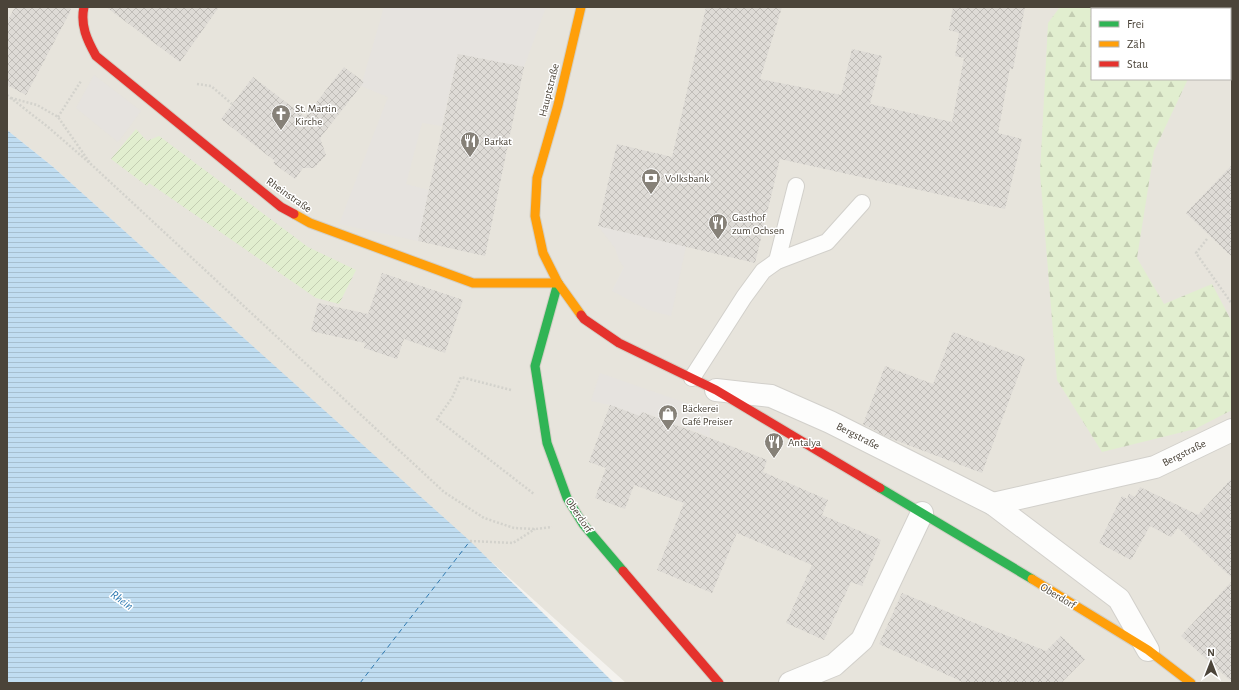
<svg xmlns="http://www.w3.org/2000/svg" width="1239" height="690" font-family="'Alegreya Sans',sans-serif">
  <defs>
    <pattern id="forest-firs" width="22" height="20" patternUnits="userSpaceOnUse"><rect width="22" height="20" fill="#e1eecf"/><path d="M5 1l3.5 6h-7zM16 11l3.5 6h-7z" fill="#c3cdb2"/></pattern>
    <pattern id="cemetery-stones" width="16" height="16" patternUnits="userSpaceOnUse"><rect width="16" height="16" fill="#e1eecf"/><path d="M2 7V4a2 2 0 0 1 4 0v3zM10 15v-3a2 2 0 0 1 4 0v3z" fill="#c3cdb2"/></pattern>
    <pattern id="garden-furrows" width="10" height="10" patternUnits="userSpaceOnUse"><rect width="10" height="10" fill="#e1eecf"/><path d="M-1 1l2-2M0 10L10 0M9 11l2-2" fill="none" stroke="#c3cdb2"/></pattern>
    <pattern id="water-rules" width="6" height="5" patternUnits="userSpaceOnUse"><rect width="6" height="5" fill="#c0ddf1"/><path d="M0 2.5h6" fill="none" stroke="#a6bfcf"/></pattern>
    <pattern id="building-cross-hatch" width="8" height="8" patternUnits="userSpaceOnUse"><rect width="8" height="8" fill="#dedbd6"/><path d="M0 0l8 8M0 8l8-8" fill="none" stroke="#c0bdb8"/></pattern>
  </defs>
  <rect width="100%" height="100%" fill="#f4f2ee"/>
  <path fill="#e7e4dc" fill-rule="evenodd" d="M7 7H1232V683H626L52 166 7 130ZM1092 9H1230V79H1092Z"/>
  <polygon fill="url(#forest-firs)" points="1060,7 1220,7 1219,9 1092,9 1092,79 1188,79 1154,151 1137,258 1164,304 1212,284 1232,322 1232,410 1195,429 1102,452 1057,380 1040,173 1048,23"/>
  <polygon fill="url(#cemetery-stones)" points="1220,7 1232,7 1232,49 1230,47 1230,9 1219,9"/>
  <polygon fill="url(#garden-furrows)" points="136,129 147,141 159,136 308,247 356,270 339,304 316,298 149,183 147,186 111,159"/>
  <g fill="#e6e3df">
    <polygon points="384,7 546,7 524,67 458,54 442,126 422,123 406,184 429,190 418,241 339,224 388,97 361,86"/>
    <polygon points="94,75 141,111 118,142 76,108"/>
    <polygon points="598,226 686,246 671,316 648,310 612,291 624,267 619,260 615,248"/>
    <polygon points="600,373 709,411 710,437 643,412 640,416 610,405 591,401"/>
  </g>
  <polygon fill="url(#water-rules)" points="7,130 52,166 470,541 614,683 7,683"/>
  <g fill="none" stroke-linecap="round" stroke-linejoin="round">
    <polyline stroke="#2e7ab2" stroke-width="1" stroke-dasharray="5 4" stroke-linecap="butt" points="360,683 470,541"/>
  </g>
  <g fill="url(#building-cross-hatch)">
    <polygon points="15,7 71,7 70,12 26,95 7,85 7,22"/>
    <polygon points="106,7 219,7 180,62"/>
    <polygon points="706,7 782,7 760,79 841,95 852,49 882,56 870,104 952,122 964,58 955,56 959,33 949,30 953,7 1025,7 1013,69 1010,68 998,133 1022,139 1005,209 780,159 755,263 598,226 617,144 672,157"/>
    <polygon points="458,54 524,67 485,256 418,241"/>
    <polygon points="344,67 364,82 320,138 326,155 314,168 303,168 295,179 273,163 275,161 221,119 253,77 305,117"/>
    <polygon points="1232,165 1232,257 1186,213"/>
    <polygon points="382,273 463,300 445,353 404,339 397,359 364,348 365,343 311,331 318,303 368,314"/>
    <polygon points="953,332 1025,358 982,473 887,437 863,424 885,366 933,384"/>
    <polygon points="610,405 640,416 642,412 767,460 763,472 828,500 822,515 881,540 862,586 851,582 824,640 786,623 812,565 737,533 712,593 657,570 684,503 634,485 625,509 595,498 606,468 589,462"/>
    <polygon points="1232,478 1232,578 1178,528 1171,537 1150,526 1131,560 1099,543 1122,496 1127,499 1129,494 1135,497 1140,487 1198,515"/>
    <polygon points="1232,581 1232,682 1181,636"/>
    <polygon points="902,593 972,622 1046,651 1061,636 1085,659 1061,683 965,683 879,644"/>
  </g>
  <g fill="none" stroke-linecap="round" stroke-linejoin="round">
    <defs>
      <g id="lane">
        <polyline points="777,261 796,186"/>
        <polyline points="692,378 744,297 763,271 777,261 827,242 862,203"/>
      </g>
      <g id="street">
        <polyline points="716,390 771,396 830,422 993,504 1119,599 1148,650"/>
        <polyline points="993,504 1155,467 1232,430"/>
        <polyline points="790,683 834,665 862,640 922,513"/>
      </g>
      <g id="fast">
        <polyline points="558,283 535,366 547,443 567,498 583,524 623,571"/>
        <polyline points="880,488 1032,579"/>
      </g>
      <g id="slow">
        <polyline points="581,7 558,105 537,178 535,216 543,253 558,283 581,315"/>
        <polyline points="294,214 310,223 473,283 558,283"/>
        <polyline points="1032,579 1148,650 1191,683"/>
      </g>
      <g id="jam">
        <path d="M84 7C80 25 87 40 96 56L281 207 294 214"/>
        <polyline points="581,315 584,319 619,343 716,390 880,488"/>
        <polyline points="623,571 719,683"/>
      </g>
    </defs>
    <use href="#lane" stroke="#d2d0cb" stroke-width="18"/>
    <use href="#street" stroke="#d2d0cb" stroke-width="24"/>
    <use href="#fast" stroke="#d3cfc5" stroke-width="11"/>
    <use href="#slow" stroke="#d3cfc5" stroke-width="11"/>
    <use href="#jam" stroke="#d3cfc5" stroke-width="11"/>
    <g stroke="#d3d2cc" stroke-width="2.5" stroke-dasharray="2 2" stroke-linecap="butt">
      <polyline points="197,84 211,86 232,104"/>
      <polyline points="7,95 48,127 93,166 444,492 484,518 514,528 535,529 552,527"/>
      <polyline points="11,98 37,105 58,117 90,163"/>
      <polyline points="58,117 81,81"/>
      <polyline points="1207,239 1196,253 1232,304"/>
      <polyline points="511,390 461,377 452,398 437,419 534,494"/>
      <polyline points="470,541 513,543 535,529"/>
    </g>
    <use href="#lane" stroke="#fdfdfc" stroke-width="16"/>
    <use href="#street" stroke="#fdfdfc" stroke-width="22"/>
    <use href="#fast" stroke="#30b455" stroke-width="9"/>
    <use href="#slow" stroke="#ff9f0a" stroke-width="9"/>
    <use href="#jam" stroke="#e5322d" stroke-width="9"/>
  </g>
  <defs>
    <symbol id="church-pin" viewBox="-11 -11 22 30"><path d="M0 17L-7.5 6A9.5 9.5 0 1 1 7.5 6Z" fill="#868178" stroke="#fff"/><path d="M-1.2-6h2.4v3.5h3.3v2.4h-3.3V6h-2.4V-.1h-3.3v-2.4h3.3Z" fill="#fff"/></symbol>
    <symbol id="restaurant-pin" viewBox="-11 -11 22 30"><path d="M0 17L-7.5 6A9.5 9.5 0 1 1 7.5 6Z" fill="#868178" stroke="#fff"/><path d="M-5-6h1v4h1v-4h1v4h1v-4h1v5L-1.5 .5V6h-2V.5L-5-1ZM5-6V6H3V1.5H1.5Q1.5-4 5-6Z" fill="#fff"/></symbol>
    <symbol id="bank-pin" viewBox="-11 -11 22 30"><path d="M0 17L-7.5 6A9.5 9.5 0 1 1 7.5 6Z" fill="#868178" stroke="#fff"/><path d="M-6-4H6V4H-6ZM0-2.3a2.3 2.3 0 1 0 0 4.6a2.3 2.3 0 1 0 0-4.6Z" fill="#fff"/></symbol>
    <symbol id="shop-pin" viewBox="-11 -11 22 30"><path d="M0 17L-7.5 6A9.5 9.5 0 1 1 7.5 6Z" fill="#868178" stroke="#fff"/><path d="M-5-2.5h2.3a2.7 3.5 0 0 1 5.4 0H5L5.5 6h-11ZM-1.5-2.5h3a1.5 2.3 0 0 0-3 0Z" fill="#fff"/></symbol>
  </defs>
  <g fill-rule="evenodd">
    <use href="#church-pin" x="270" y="103" width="22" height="30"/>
    <use href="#restaurant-pin" x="459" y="130" width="22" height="30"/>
    <use href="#bank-pin" x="640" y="167" width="22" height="30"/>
    <use href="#restaurant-pin" x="707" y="212" width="22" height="30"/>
    <use href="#shop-pin" x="657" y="403" width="22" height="30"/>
    <use href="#restaurant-pin" x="763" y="431" width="22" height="30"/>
  </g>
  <g text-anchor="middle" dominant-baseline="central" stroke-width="3" stroke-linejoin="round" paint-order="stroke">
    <g font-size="11" fill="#4b4439" stroke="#fff">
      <text transform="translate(549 90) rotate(-76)">Hauptstraße</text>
      <text transform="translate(289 195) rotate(35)">Rheinstraße</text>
      <text transform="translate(858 436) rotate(27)">Bergstraße</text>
      <text transform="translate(1184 453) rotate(-26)">Bergstraße</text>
      <text transform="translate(579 515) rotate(56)">Oberdorf</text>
      <text transform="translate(1058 596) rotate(31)">Oberdorf</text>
    </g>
    <g font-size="11" fill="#4b4439" stroke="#fff" text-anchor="start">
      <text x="295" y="108">St. Martin<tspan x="295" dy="13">Kirche</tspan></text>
      <text x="484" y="141">Barkat</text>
      <text x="665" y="178">Volksbank</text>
      <text x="732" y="217">Gasthof<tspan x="732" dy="13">zum Ochsen</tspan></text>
      <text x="682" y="408">Bäckerei<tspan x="682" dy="13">Café Preiser</tspan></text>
      <text x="788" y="442">Antalya</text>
    </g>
    <g font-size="12" font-style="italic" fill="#2e7ab2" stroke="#fff">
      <text transform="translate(122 600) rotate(36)">Rhein</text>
    </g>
  </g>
  <rect width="1239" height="690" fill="none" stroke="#4b4439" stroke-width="16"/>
  <rect x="1091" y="8" width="140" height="72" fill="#ffffff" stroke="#b7b4b0"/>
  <rect x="1099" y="21" width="20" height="6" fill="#30b455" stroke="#b7b4b0"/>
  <text x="1127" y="28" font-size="12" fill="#4b4439">Frei</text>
  <rect x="1099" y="41" width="20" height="6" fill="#ff9f0a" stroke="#b7b4b0"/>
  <text x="1127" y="48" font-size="12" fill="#4b4439">Zäh</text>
  <rect x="1099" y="61" width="20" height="6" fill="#e5322d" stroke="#b7b4b0"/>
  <text x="1127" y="68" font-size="12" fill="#4b4439">Stau</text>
  <g transform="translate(1211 662)" stroke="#ffffff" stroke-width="3" paint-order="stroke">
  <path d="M0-3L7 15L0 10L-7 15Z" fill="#4b4439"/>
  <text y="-6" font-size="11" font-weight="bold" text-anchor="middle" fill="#4b4439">N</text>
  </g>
</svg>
